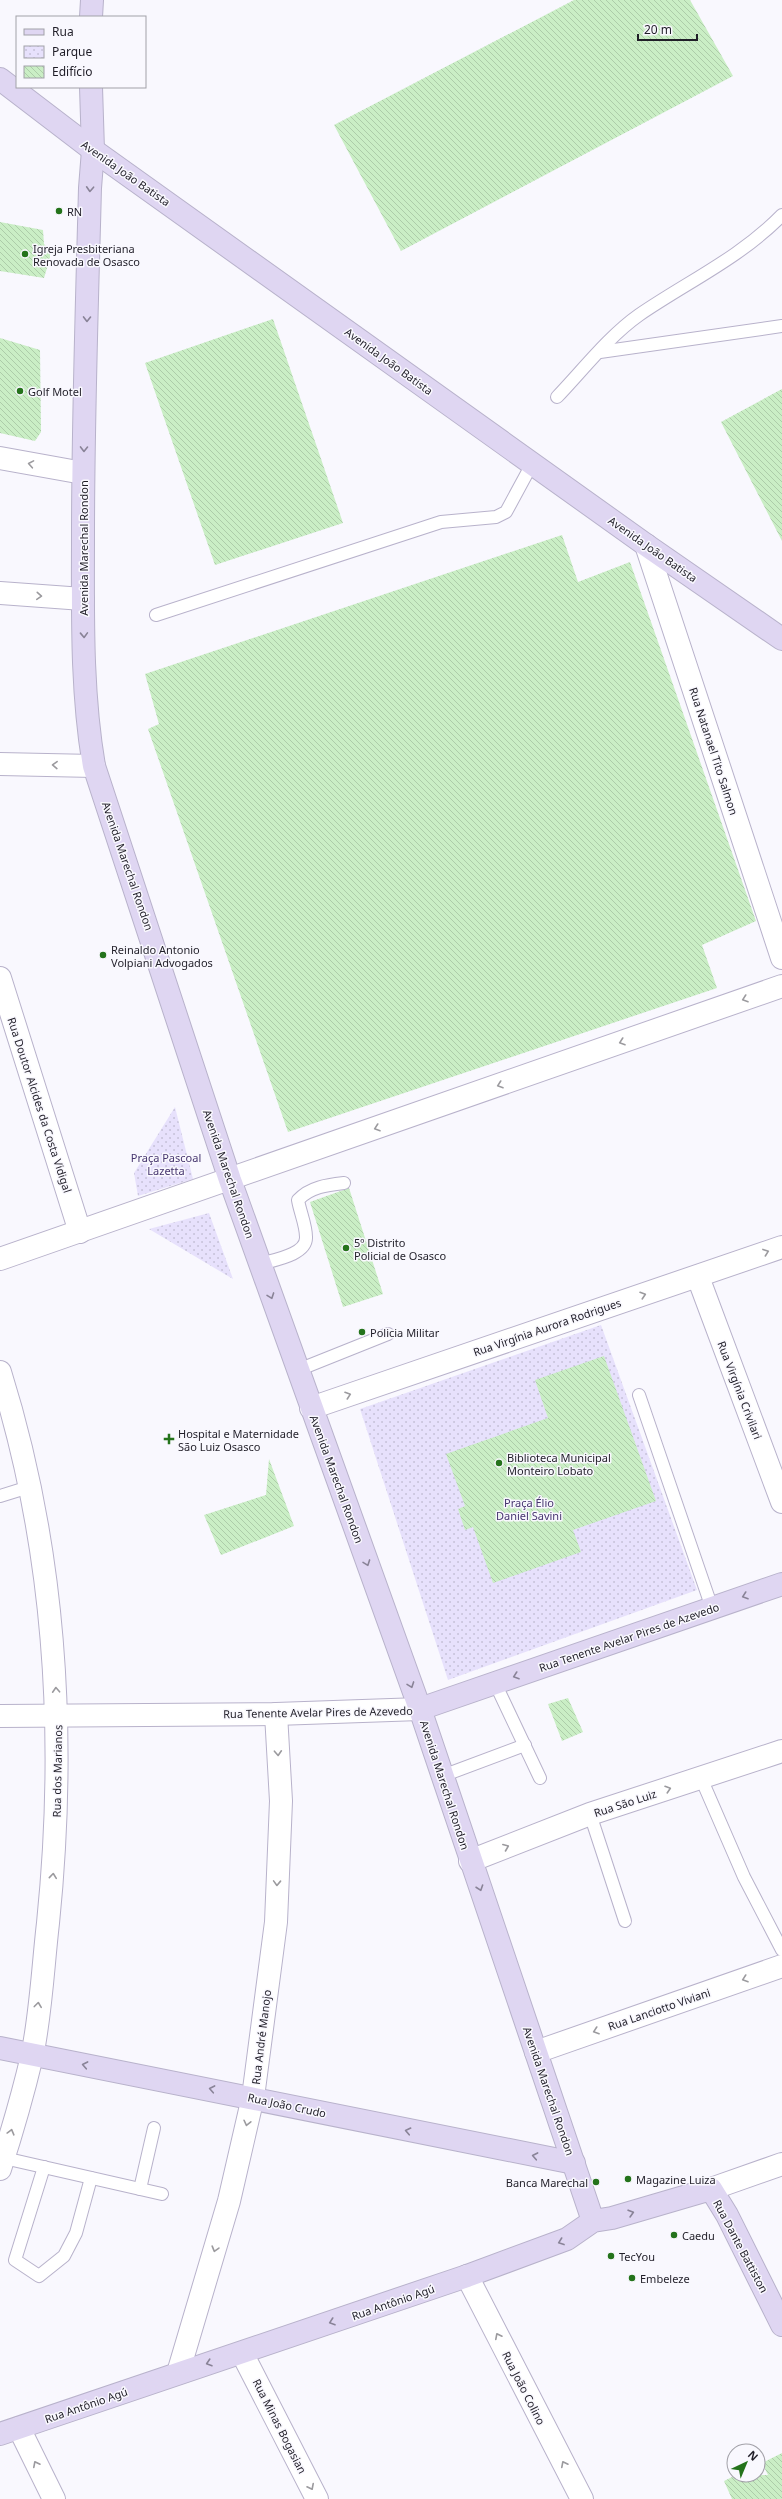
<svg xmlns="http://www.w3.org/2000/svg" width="782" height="2499" font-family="'Noto Sans',sans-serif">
  <defs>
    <pattern id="park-dots" width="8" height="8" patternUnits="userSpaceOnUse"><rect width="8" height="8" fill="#e7e1fc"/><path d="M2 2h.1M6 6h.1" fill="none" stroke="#c6c1d8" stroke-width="1.8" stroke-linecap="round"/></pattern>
    <pattern id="building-back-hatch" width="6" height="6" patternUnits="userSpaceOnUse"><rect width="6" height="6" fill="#caeec5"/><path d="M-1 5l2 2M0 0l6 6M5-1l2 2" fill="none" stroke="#adcca9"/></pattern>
  </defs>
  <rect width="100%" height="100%" fill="#f9f8fe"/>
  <g fill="url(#park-dots)">
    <polygon points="175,1107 193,1179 138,1196 134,1173"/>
    <polygon points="209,1213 233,1279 149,1229"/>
    <polygon points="601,1325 697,1590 448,1680 360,1409"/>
  </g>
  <g fill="url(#building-back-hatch)">
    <polygon points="574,0 690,0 733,76 401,251 334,125"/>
    <polygon points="0,222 43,230 44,244 50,250 50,258 44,278 0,271"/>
    <polygon points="273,319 343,523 215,565 145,363"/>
    <polygon points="0,338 40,350 41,432 35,441 0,433"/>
    <polygon points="782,389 782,541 721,422"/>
    <polygon points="562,535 578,582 630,562 756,921 702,945 717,988 288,1132 148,729 159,724 145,674"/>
    <polygon points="349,1188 383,1294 343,1307 310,1202"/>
    <polygon points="604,1356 656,1501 573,1530 581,1552 493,1583 473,1527 465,1530 458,1509 465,1506 446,1454 548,1418 535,1380"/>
    <polygon points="269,1459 294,1526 221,1555 204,1515 266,1495"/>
    <polygon points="568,1698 583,1732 562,1741 548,1704"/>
    <polygon points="782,2453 782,2499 732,2499 724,2481 736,2475 768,2475 762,2463"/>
  </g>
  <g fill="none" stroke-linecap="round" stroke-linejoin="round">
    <defs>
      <g id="lane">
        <polyline points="600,352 782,326"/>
        <path d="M557 397C582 371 609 336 639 315 687 282 740 258 782 215"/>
        <polyline points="156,615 441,522 496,517 506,512 532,464"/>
        <path d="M260 1264C273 1260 307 1255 306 1237 306 1225 300 1212 298 1200 310 1187 327 1185 344 1183"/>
        <polyline points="298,1370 388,1334"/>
        <polyline points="639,1395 712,1608"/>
        <polyline points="0,1496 29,1487"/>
        <polyline points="495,1683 540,1778"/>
        <polyline points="442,1776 525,1745"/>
        <polyline points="701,1778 744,1877 782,1950"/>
        <polyline points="590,1814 625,1921"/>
        <polyline points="4,2158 162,2194"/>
        <polyline points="44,2167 15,2260 39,2276 64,2256 76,2233 91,2178"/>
        <polyline points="140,2189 154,2128"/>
      </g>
      <g id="street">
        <polyline points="0,458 83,473"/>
        <polyline points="646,545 782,958"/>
        <polyline points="0,593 83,599"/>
        <polyline points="0,764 94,766"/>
        <polyline points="0,978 80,1232"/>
        <polyline points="0,1259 782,986"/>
        <polyline points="698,1277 782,1502"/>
        <path d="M0 1372C56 1551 67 1737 48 1923 43 1966 41 2013 32 2056 23 2094 12 2132 0 2169"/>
        <polyline points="311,1408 782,1247"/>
        <polyline points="0,1716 276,1714 420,1709"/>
        <polyline points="470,1861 590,1814 782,1751"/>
        <polyline points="536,2052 782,1966"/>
        <polyline points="711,2189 782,2164"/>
        <polyline points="467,2276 582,2499"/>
        <polyline points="242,2353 317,2499"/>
        <polyline points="178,2373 229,2201 253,2097 276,1922 281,1801 276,1714"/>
        <polyline points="19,2428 54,2499"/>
      </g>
      <g id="secondary">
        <polyline points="91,17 92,0"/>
        <polyline points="0,79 93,150 646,545 782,639"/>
        <path d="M91 87 93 150 90 188C87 303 83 419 83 535 83 612 81 690 94 766L230 1180 420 1709 593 2221"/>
        <polyline points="420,1709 782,1584"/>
        <polyline points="0,2048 574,2163"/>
        <polyline points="0,2434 467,2276 567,2239 593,2221 612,2218 711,2189 727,2215 782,2325"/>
      </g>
    </defs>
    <use href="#lane" stroke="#b8b2cb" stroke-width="14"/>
    <use href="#street" stroke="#b8b2cb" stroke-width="24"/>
    <use href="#secondary" stroke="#b8b2cb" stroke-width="24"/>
    <use href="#lane" stroke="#fff" stroke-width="12"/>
    <use href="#street" stroke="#fff" stroke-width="22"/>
    <use href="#secondary" stroke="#dfd6f2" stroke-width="22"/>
  </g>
  <defs><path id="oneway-chevron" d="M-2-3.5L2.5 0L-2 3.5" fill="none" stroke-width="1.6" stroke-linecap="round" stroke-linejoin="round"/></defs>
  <g stroke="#898397">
    <use href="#oneway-chevron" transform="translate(90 189) rotate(93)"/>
    <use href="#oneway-chevron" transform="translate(87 319) rotate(91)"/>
    <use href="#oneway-chevron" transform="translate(84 449) rotate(91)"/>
    <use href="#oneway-chevron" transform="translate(84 635) rotate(88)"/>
    <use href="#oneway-chevron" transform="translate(271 1296) rotate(70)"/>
    <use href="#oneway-chevron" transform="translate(367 1563) rotate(70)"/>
    <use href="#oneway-chevron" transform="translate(745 1596) rotate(161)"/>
    <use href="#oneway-chevron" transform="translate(516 1676) rotate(161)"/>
    <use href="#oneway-chevron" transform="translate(411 1685) rotate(70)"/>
    <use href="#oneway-chevron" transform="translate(480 1888) rotate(71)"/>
    <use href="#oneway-chevron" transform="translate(85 2065) rotate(-169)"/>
    <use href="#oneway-chevron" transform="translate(212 2089) rotate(-169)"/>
    <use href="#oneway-chevron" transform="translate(408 2131) rotate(-168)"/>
    <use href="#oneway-chevron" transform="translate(535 2156) rotate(-169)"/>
    <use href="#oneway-chevron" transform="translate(631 2213) rotate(-16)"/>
    <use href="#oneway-chevron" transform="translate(561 2242) rotate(160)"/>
    <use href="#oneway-chevron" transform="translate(332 2322) rotate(161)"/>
    <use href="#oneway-chevron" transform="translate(209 2363) rotate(162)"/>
  </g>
  <g stroke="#9b9a9e">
    <use href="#oneway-chevron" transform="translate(31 464) rotate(-170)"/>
    <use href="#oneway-chevron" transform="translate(39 596) rotate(4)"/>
    <use href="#oneway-chevron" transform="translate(55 765) rotate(-178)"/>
    <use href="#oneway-chevron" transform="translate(745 999) rotate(161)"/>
    <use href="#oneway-chevron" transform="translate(622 1042) rotate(161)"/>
    <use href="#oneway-chevron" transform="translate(500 1085) rotate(161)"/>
    <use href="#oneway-chevron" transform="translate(377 1128) rotate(161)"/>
    <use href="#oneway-chevron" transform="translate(766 1252) rotate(-20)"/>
    <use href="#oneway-chevron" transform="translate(643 1295) rotate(-18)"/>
    <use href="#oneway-chevron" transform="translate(348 1395) rotate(-19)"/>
    <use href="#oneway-chevron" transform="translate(56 1690) rotate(-93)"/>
    <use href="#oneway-chevron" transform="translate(278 1753) rotate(87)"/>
    <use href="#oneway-chevron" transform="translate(668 1789) rotate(-18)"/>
    <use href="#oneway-chevron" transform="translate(506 1847) rotate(-22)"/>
    <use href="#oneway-chevron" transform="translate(53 1876) rotate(-84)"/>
    <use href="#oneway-chevron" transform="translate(277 1883) rotate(92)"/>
    <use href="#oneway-chevron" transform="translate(745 1979) rotate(161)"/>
    <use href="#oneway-chevron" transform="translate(38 2005) rotate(-83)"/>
    <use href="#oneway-chevron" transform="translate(596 2031) rotate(161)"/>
    <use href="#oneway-chevron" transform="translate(247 2123) rotate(103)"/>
    <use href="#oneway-chevron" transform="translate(11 2132) rotate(-75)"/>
    <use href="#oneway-chevron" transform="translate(215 2249) rotate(106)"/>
    <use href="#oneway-chevron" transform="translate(498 2336) rotate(-117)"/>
    <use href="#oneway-chevron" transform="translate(36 2464) rotate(-117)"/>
    <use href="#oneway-chevron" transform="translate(564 2464) rotate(-117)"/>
    <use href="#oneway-chevron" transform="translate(311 2487) rotate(63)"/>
  </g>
  <g fill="#24731b" stroke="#f9f8fe" stroke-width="1.5">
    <circle cx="59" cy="211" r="4"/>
    <circle cx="25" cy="254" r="4"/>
    <circle cx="20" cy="391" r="4"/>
    <circle cx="103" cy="955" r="4"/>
    <circle cx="346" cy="1248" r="4"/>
    <circle cx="362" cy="1332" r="4"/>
    <path d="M167 1433h4v4h4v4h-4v4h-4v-4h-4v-4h4z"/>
    <circle cx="499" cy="1463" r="4"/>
    <circle cx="628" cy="2179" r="4"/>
    <circle cx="596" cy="2182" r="4"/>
    <circle cx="674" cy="2235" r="4"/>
    <circle cx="611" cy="2256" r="4"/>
    <circle cx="632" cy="2278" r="4"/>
  </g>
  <g text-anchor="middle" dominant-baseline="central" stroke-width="3" stroke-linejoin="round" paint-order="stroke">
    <g font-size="11" fill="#201e28" stroke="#f9f8fe">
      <text transform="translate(126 173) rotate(35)">Avenida João Batista</text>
      <text transform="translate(389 361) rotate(36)">Avenida João Batista</text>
      <text transform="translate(83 548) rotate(-90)">Avenida Marechal Rondon</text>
      <text transform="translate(653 549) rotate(35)">Avenida João Batista</text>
      <text transform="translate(714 751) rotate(72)">Rua Natanael Tito Salmon</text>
      <text transform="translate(128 866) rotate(71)">Avenida Marechal Rondon</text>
      <text transform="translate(40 1105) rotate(72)">Rua Doutor Alcides da Costa Vidigal</text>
      <text transform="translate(229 1174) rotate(71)">Avenida Marechal Rondon</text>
      <text transform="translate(547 1327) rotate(-19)">Rua Virgínia Aurora Rodrigues</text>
      <text transform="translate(740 1390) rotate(69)">Rua Virgínia Crivilari</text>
      <text transform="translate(337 1479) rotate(70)">Avenida Marechal Rondon</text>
      <text transform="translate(629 1637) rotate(-19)">Rua Tenente Avelar Pires de Azevedo</text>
      <text transform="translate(318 1712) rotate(-1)">Rua Tenente Avelar Pires de Azevedo</text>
      <text transform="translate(57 1771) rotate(-89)">Rua dos Marianos</text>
      <text transform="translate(445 1785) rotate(72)">Avenida Marechal Rondon</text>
      <text transform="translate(625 1803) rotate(-18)">Rua São Luiz</text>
      <text transform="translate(659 2009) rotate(-19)">Rua Lanciotto Viviani</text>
      <text transform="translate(261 2037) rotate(-83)">Rua André Manojo</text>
      <text transform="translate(549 2091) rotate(71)">Avenida Marechal Rondon</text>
      <text transform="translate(287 2105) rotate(12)">Rua João Crudo</text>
      <text transform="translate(741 2246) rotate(62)">Rua Dante Battiston</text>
      <text transform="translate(393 2302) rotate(-19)">Rua Antônio Agú</text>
      <text transform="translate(524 2388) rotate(63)">Rua João Colino</text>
      <text transform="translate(86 2405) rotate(-19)">Rua Antônio Agú</text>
      <text transform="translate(280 2426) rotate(63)">Rua Minas Bogasian</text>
    </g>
    <g font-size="11" fill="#201e28" stroke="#f9f8fe" text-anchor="start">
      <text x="67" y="211">RN</text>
      <text x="33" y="248">Igreja Presbiteriana<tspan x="33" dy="13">Renovada de Osasco</tspan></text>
      <text x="28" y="391">Golf Motel</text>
      <text x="111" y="949">Reinaldo Antonio<tspan x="111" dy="13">Volpiani Advogados</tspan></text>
      <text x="354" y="1242">5º Distrito<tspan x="354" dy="13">Policial de Osasco</tspan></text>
      <text x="370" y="1332">Policia Militar</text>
      <text x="178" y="1433">Hospital e Maternidade<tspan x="178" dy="13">São Luiz Osasco</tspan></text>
      <text x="507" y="1457">Biblioteca Municipal<tspan x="507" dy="13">Monteiro Lobato</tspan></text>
      <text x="636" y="2179">Magazine Luiza</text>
      <text x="588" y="2182" text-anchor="end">Banca Marechal</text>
      <text x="682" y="2235">Caedu</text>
      <text x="619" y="2256">TecYou</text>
      <text x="640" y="2278">Embeleze</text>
    </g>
    <g font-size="11" fill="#46356e" stroke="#f9f8fe">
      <text x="166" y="1157">Praça Pascoal<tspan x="166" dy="13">Lazetta</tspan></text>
      <text x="529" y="1502">Praça Élio<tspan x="529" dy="13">Daniel Savini</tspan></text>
    </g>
  </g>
  <rect x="16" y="16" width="130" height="72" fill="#f9f8fe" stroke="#a2a1a8"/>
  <rect x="24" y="29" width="20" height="6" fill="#dfd6f2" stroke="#a2a1a8"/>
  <text x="52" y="36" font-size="12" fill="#201e28">Rua</text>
  <rect x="24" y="46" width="20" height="12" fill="url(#park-dots)" stroke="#a2a1a8"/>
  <text x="52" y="56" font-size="12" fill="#201e28">Parque</text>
  <rect x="24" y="66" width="20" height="12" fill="url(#building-back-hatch)" stroke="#a2a1a8"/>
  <text x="52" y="76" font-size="12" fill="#201e28">Edifício</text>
  <g transform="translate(746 2463) rotate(44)"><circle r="19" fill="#f9f8fe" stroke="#a2a1a8"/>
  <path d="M0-3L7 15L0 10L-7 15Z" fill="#24731b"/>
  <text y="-6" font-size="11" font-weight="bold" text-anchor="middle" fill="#201e28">N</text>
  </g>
  <path d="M638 34v6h59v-6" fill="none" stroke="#201e28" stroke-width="2"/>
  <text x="644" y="34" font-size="12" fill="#201e28" stroke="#f9f8fe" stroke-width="3" paint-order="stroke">20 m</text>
</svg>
